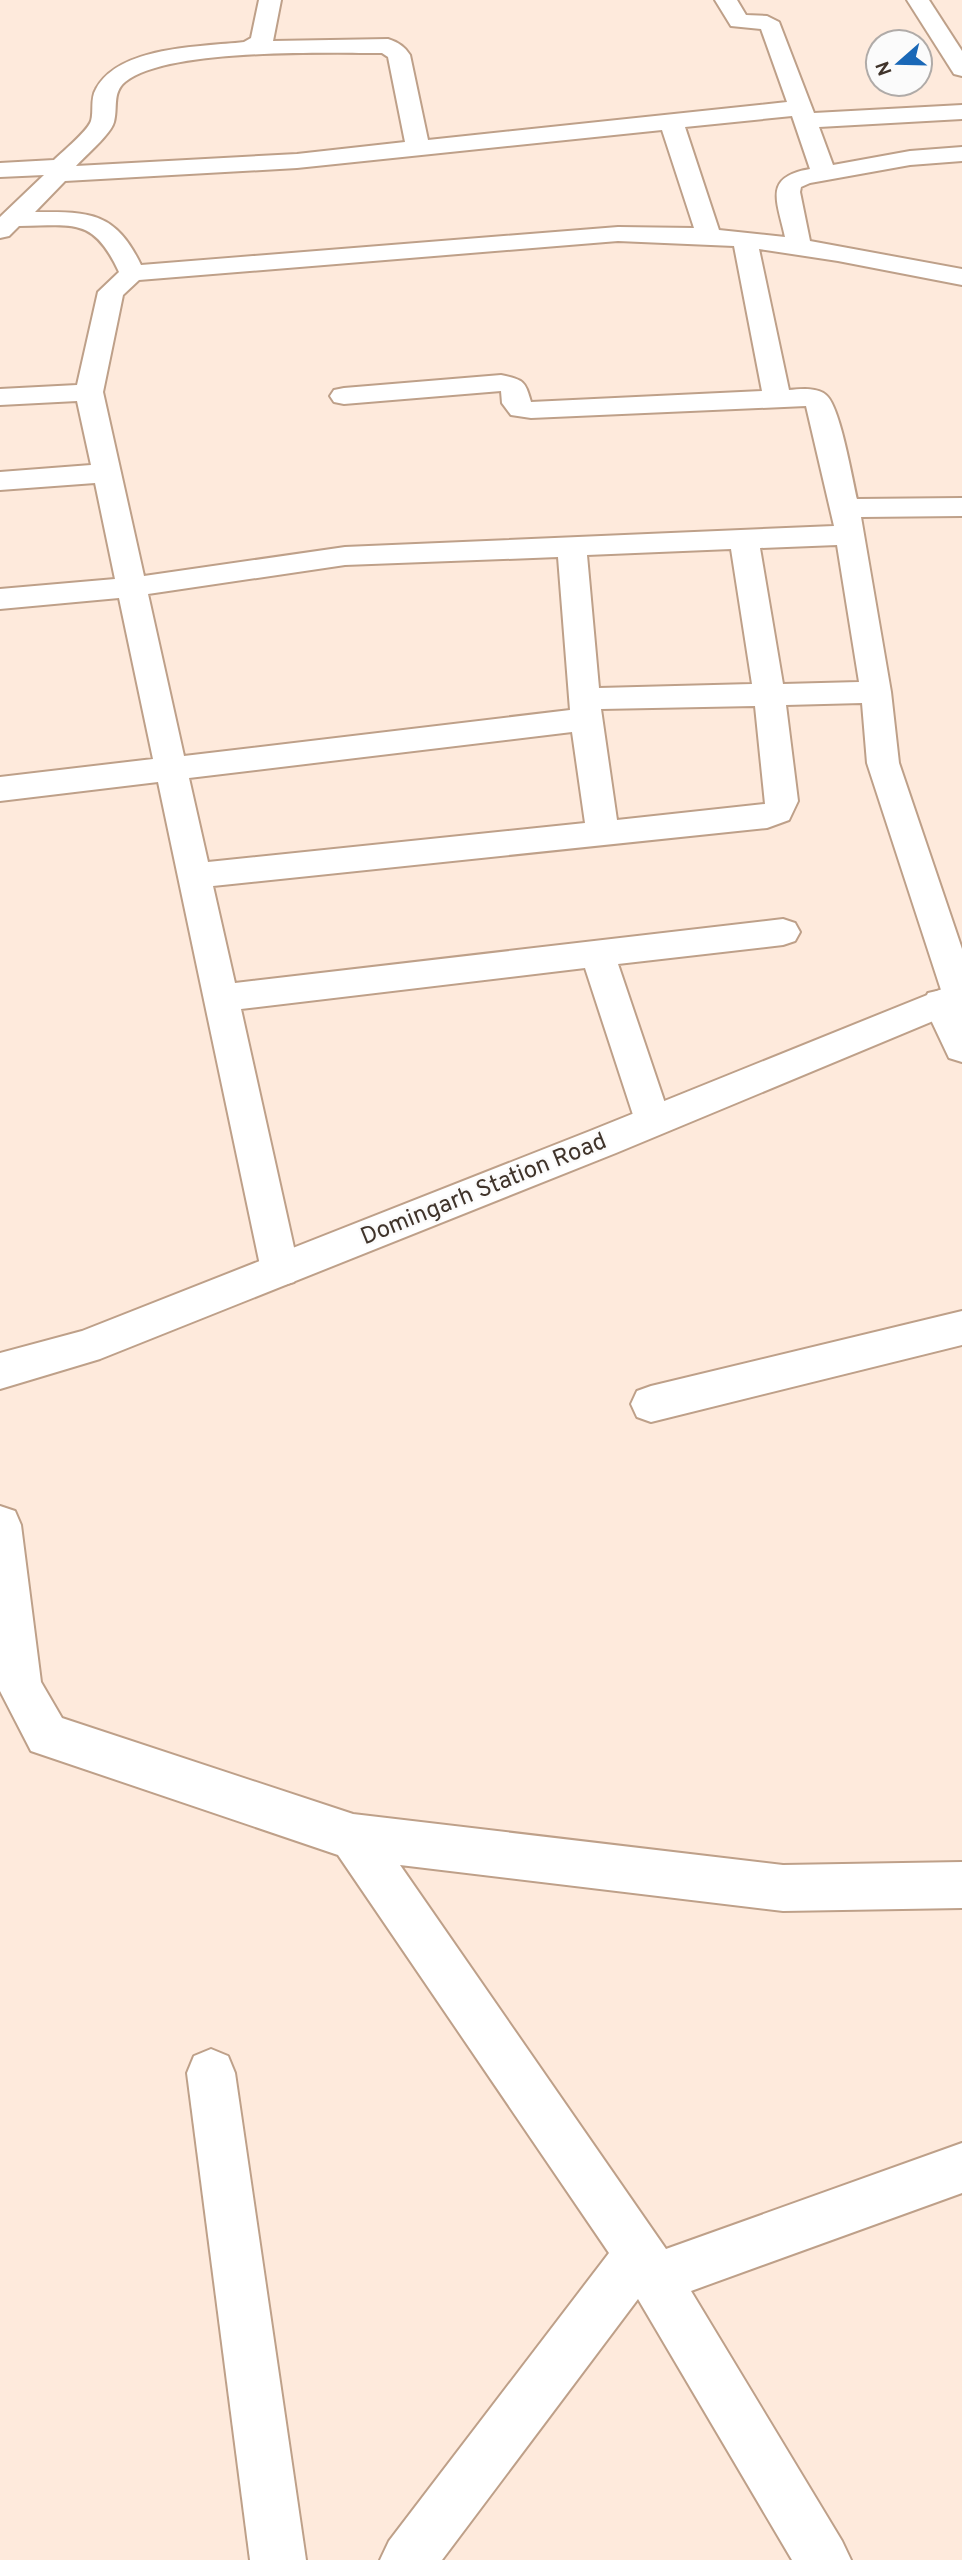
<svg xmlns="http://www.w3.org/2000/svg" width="962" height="2560" font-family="Overpass,sans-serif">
  <rect width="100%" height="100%" fill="#feeadc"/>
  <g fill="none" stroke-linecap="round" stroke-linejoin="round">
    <defs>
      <g id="street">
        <path d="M259 0H281L273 41 388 39C398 42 405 47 410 55L428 140 787 102 761 29 731 26 715 0H737L746 15 767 16 779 22 814 113 962 105V119L819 127 833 165 910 151 962 147V161L910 165 810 183 801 187 800 192 810 241 962 269V285L838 261 759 249 789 390C800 389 817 387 826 395 840 406 852 478 857 499L962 498V516L861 517 891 692 899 763 962 949V1062L949 1058 923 1003 928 993 941 990 867 763 862 703 786 705 798 801 789 820 767 828 213 886 235 983 783 919 795 923 800 932 795 941 783 945 618 964 671 1121 666 1131 653 1136 640 1131 635 1121 585 968 241 1009 299 1270 294 1282 280 1286 266 1282 261 1270 158 782 0 801V777L153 759 119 598 0 609V589L115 579 95 483 0 490V472L91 465 77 401 0 405V389L77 385 98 292 119 272C93 216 73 226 19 226L9 236 0 238V217L44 175 0 177V163L54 160C63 151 87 132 91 121 94 111 90 99 96 89 119 46 200 47 244 42L251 38ZM382 53 388 57 405 142 297 154 76 166C85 156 111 134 114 122 118 108 112 93 125 82 167 48 325 53 382 53ZM792 116 810 169C763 177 777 200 785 237L719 230 685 127ZM662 130 694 228 618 227 141 265C115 211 89 212 35 212L65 181 297 168ZM618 241 734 246 762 391 531 402C525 381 524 380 501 375L344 388 334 390 330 396 334 402 344 404 501 391 502 403 511 415 531 418 806 406 834 526 345 547 144 576 103 392 123 295 139 280ZM837 545 859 682 783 684 760 548ZM731 549 752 684 599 688 587 555ZM558 557 570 710 184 756 148 594 345 565ZM755 706 765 804 617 820 601 709ZM572 732 585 823 208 862 189 778Z"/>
        <polygon points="907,0 929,0 962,51 962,76 954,74"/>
        <polygon points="962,1311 962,1345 651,1422 637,1417 631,1404 637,1391 651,1386"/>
        <polygon points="0,1506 15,1511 21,1525 41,1682 62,1718 353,1814 783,1865 962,1862 962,1908 783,1911 400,1865 666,2249 962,2143 962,2193 691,2291 842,2541 851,2560 792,2560 638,2299 442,2560 380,2560 389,2541 609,2253 338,1855 31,1751 0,1691"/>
        <polygon points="211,2049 228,2056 235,2073 306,2560 250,2560 187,2073 194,2056"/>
      </g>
      <polygon id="secondary" points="962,981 962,1009 616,1153 100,1359 0,1389 0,1353 82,1331 590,1131"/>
    </defs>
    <use href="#street" stroke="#bea089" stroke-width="4"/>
    <use href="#secondary" stroke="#bea089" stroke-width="4"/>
    <use href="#street" fill="#fff" fill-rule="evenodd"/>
    <use href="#secondary" fill="#fff" fill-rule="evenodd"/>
  </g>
  <g text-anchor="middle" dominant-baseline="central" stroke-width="5" stroke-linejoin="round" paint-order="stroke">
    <g font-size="24" fill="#40342b" stroke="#fbfbfb">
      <text transform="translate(484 1190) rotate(-22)">Domingarh Station Road</text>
    </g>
  </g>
  <g transform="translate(899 63) rotate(250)"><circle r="33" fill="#fbfbfb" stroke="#b0aba8" stroke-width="2"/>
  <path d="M0-5L12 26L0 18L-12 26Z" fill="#1a68b7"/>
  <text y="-10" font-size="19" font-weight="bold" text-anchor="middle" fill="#40342b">N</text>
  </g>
</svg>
